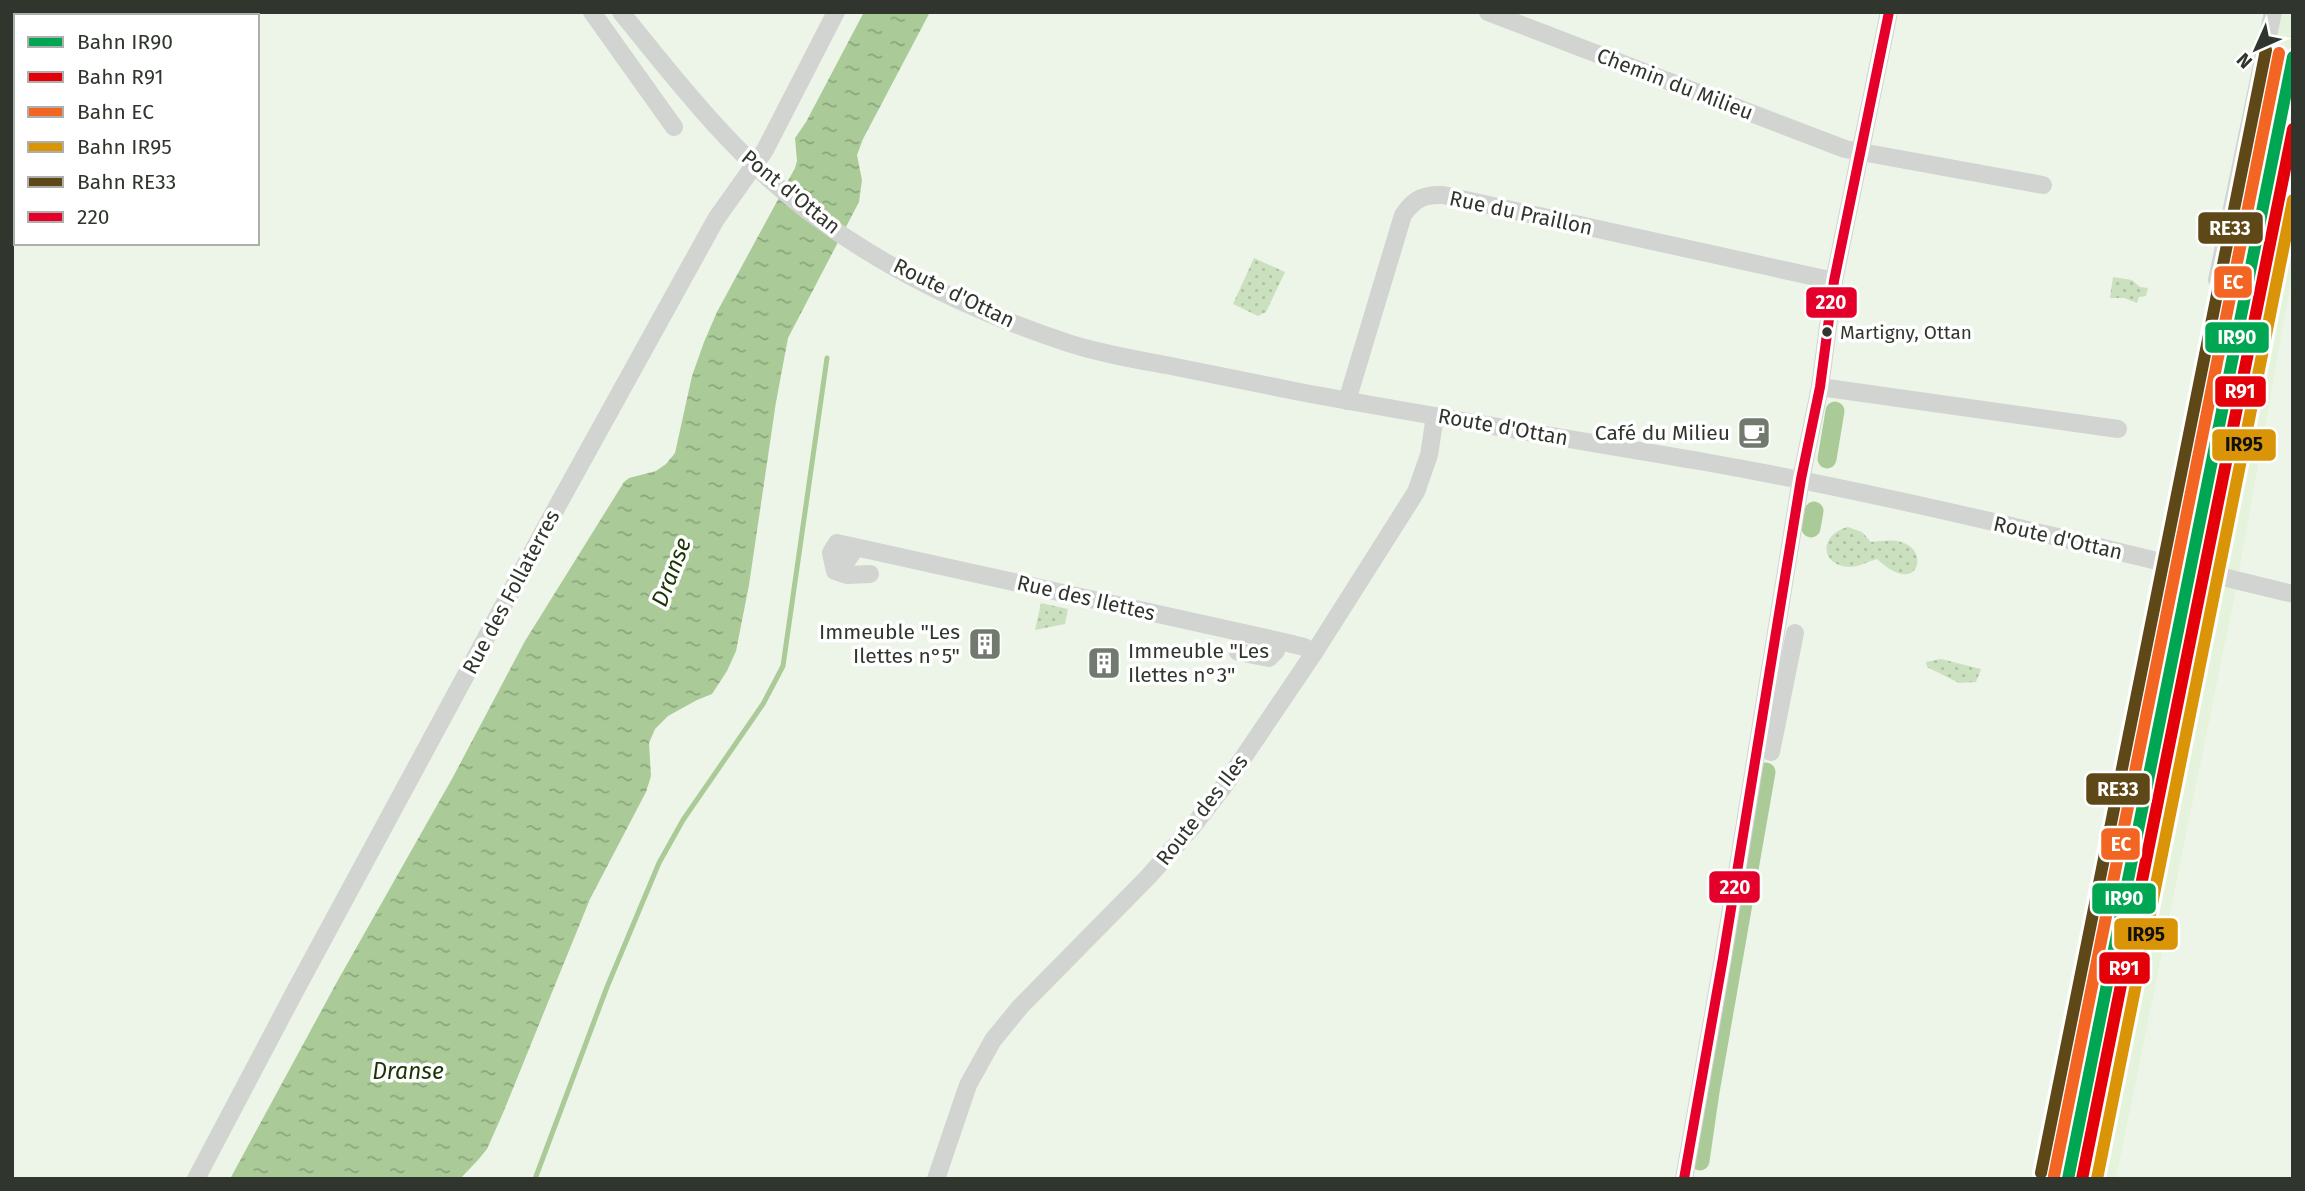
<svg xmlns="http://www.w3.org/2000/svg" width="2305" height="1191" font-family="'Fira Sans',sans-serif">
  <defs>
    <pattern id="grass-dots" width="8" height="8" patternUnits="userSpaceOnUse" patternTransform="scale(1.75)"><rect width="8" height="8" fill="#cae0bf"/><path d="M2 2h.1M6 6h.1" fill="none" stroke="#aec1a4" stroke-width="1.8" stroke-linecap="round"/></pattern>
    <pattern id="water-ripples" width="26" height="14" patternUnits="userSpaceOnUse" patternTransform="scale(1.75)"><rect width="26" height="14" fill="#aacb97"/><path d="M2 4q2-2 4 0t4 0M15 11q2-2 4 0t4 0" fill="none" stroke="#8ba67c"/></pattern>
  </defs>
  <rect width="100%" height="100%" fill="#edf5e9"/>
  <polygon fill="#e5f3dd" points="2280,12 2293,12 2293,271 2235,594 2116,1179 2041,1179 2162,576"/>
  <g fill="url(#grass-dots)">
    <polygon points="1254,258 1285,272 1266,312 1258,316 1233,304"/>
    <polygon points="2113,277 2132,280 2140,287 2148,288 2146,296 2139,297 2137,303 2124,298 2110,298"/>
    <path d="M1848 527 1862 532 1871 542C1883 541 1893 539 1904 543 1930 553 1917 597 1877 559 1869 561 1859 567 1850 567 1819 566 1819 534 1848 527Z"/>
    <polygon points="1041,603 1068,609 1065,624 1035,630"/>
    <polygon points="1941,659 1981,669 1976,682 1959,683 1927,667 1926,662"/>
  </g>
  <polygon fill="url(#water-ripples)" points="864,12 930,12 863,139 857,155 862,180 859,202 788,338 776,402 749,585 736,651 727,671 712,694 697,700 668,716 655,729 649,743 651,776 646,792 590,899 503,1113 487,1149 478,1160 460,1179 230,1179 338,980 453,777 525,641 624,482 629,478 656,471 666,464 675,453 692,376 704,342 717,312 795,168 797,161 795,138 806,122"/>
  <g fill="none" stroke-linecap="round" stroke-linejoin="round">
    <polyline stroke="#aacb97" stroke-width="5" points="535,1179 607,987 659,863 683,820 763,704 783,666 827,358"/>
    <g stroke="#aacb97" stroke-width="19">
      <polyline points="1827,459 1835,411"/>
      <polyline points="1811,528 1814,511"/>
      <polyline points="1700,1161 1710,1092 1766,772"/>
    </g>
    <g stroke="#d1d4d1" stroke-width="18">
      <polyline points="592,12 674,127"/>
      <path d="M621 12C678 83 735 156 808 211 885 269 977 313 1068 343 1099 353 1133 359 1166 365 1211 374 1255 383 1300 392 1435 417 1570 439 1705 462 1903 497 2098 547 2293 594"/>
      <polyline points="1488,12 1845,149 2043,185"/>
      <polyline points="58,16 60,12"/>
      <polyline points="12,94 16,88"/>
      <polyline points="2217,280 2273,12"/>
      <polyline points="1820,387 2118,429"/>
      <path d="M1347 401 1403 215C1414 199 1424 194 1443 195L1834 281"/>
      <polyline points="835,546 831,553 835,571 847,575 870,574"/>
      <polyline points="856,547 846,562 837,543 1284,642 1304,647 1314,653"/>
      <polyline points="1238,652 1269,658 1276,651 1278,641"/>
      <polyline points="1771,752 1795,633"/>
      <polyline points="196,1179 293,995 548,523 716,219 765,150 836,12"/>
      <polyline points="936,1179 968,1085 993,1040 1020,1007 1149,876 1193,826 1224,786 1314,653 1416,492 1429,455 1435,416"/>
      <polyline points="1684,1179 1723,958 1801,479 1820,387 1834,281 1889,12"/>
    </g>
    <defs>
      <polyline id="bus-1" points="1684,1179 1723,958 1801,479 1820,387 1834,281 1889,12"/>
    </defs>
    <use href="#bus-1" stroke="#fff" stroke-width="16"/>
    <use href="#bus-1" stroke="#e4002b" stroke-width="10"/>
    <defs>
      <polyline id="rail-1" points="2068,1179 2293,57"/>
      <polyline id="rail-2" points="2082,1179 2293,129"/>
      <polyline id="rail-3" points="2054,1176 2279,53"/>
      <polyline id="rail-4" points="2097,1179 2293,200"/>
      <polyline id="rail-5" points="2041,1173 2266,50"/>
    </defs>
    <use href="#rail-1" stroke="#fff" stroke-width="18"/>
    <use href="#rail-2" stroke="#fff" stroke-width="18"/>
    <use href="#rail-3" stroke="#fff" stroke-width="18"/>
    <use href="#rail-4" stroke="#fff" stroke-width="18"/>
    <use href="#rail-5" stroke="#fff" stroke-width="18"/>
    <use href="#rail-1" stroke="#00a651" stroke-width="12"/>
    <use href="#rail-2" stroke="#e30009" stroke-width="12"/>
    <use href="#rail-3" stroke="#f26522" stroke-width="12"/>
    <use href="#rail-4" stroke="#d99507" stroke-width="12"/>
    <use href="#rail-5" stroke="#5f4817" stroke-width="12"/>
  </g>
  <defs>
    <symbol id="cafe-square" viewBox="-11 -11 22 22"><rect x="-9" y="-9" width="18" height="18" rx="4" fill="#72796f" stroke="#fff"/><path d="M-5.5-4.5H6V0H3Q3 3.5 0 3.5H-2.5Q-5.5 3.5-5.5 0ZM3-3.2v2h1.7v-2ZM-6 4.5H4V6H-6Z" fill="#fff"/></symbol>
    <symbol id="building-square" viewBox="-11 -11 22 22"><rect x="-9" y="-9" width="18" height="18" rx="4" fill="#72796f" stroke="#fff"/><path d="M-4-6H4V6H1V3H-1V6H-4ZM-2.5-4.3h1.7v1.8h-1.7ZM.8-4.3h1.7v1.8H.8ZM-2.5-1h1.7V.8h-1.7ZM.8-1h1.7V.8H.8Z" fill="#fff"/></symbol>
  </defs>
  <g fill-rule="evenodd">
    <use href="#cafe-square" x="1735" y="414" width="38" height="38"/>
    <use href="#building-square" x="966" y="625" width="38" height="38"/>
    <use href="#building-square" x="1085" y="644" width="38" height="38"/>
  </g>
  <circle fill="#30362d" stroke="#fff" stroke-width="2.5" cx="1827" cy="332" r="6"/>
  <g text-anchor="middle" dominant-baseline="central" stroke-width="7" stroke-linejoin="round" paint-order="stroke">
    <g font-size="19" fill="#30362d" stroke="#fff" text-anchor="start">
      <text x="1840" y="332">Martigny, Ottan</text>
    </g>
    <g font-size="21" fill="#30362d" stroke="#fff">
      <text transform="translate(1675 84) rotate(21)">Chemin du Milieu</text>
      <text transform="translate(791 192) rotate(39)">Pont d'Ottan</text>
      <text transform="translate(1521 213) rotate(12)">Rue du Praillon</text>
      <text transform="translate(954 293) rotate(26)">Route d'Ottan</text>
      <text transform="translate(1503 427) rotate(10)">Route d'Ottan</text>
      <text transform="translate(2058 538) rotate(13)">Route d'Ottan</text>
      <text transform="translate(511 592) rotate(-62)">Rue des Follaterres</text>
      <text transform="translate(1086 598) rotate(13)">Rue des Ilettes</text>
      <text transform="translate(1202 810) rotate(-52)">Route des Iles</text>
    </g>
    <g font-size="21" fill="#30362d" stroke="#fff" text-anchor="end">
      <text x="1730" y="433">Café du Milieu</text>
      <text x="960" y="632">Immeuble "Les<tspan x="960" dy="24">Ilettes n°5"</tspan></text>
      <text x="1128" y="651" text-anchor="start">Immeuble "Les<tspan x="1128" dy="24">Ilettes n°3"</tspan></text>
    </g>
    <g font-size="23" font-style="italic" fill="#1a3503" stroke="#fff">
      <text transform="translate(671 572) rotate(-69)">Dranse</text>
      <text x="408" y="1071">Dranse</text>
    </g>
  </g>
  <g stroke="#fff" stroke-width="2.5">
    <rect x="2197" y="211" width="67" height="34" rx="7" fill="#5f4817"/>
    <rect x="2213" y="265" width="40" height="34" rx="7" fill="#f26522"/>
    <rect x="1805" y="286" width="53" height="33" rx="7" fill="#e4002b"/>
    <rect x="2204" y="321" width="66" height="33" rx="7" fill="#00a651"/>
    <rect x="2214" y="375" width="53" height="33" rx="7" fill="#e30009"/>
    <rect x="2211" y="428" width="66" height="34" rx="7" fill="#d99507"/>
    <rect x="2085" y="772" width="66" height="34" rx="7" fill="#5f4817"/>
    <rect x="2100" y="827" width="41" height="34" rx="7" fill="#f26522"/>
    <rect x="1708" y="870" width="53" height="34" rx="7" fill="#e4002b"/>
    <rect x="2091" y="882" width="66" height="33" rx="7" fill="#00a651"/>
    <rect x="2113" y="917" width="66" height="34" rx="7" fill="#d99507"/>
    <rect x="2098" y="951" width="53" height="34" rx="7" fill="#e30009"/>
  </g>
  <g font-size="19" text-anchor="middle" font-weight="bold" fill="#fff">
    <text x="2230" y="235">RE33</text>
    <text x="2233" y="289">EC</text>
    <text x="1831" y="309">220</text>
    <text x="2237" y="344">IR90</text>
    <text x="2240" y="398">R91</text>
    <text x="2118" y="796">RE33</text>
    <text x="2121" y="851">EC</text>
    <text x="1735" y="894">220</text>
    <text x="2124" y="905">IR90</text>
    <text x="2124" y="975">R91</text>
  </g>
  <g font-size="19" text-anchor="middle" font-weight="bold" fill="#111">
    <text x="2244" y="451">IR95</text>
    <text x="2146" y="941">IR95</text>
  </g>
  <rect width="2305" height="1191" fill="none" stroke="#30362d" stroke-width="28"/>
  <rect x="14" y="14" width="245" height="231" fill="#ffffff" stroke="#acafab" stroke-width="2"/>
  <rect x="28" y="37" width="35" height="10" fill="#00a651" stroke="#acafab" stroke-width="2"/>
  <text x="77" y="49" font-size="21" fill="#30362d">Bahn IR90</text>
  <rect x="28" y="72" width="35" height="10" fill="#e30009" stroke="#acafab" stroke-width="2"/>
  <text x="77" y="84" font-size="21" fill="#30362d">Bahn R91</text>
  <rect x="28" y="107" width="35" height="10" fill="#f26522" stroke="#acafab" stroke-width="2"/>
  <text x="77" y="119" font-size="21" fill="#30362d">Bahn EC</text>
  <rect x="28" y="142" width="35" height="10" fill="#d99507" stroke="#acafab" stroke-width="2"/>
  <text x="77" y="154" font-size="21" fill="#30362d">Bahn IR95</text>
  <rect x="28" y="177" width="35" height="10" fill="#5f4817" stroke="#acafab" stroke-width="2"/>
  <text x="77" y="189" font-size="21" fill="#30362d">Bahn RE33</text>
  <rect x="28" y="212" width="35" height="10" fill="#e4002b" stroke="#acafab" stroke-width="2"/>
  <text x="77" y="224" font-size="21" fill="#30362d">220</text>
  <g transform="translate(2256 49) rotate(225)" stroke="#ffffff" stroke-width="5" paint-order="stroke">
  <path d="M0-5L12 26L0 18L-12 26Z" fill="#30362d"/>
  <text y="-10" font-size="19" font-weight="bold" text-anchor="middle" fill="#30362d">N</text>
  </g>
</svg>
